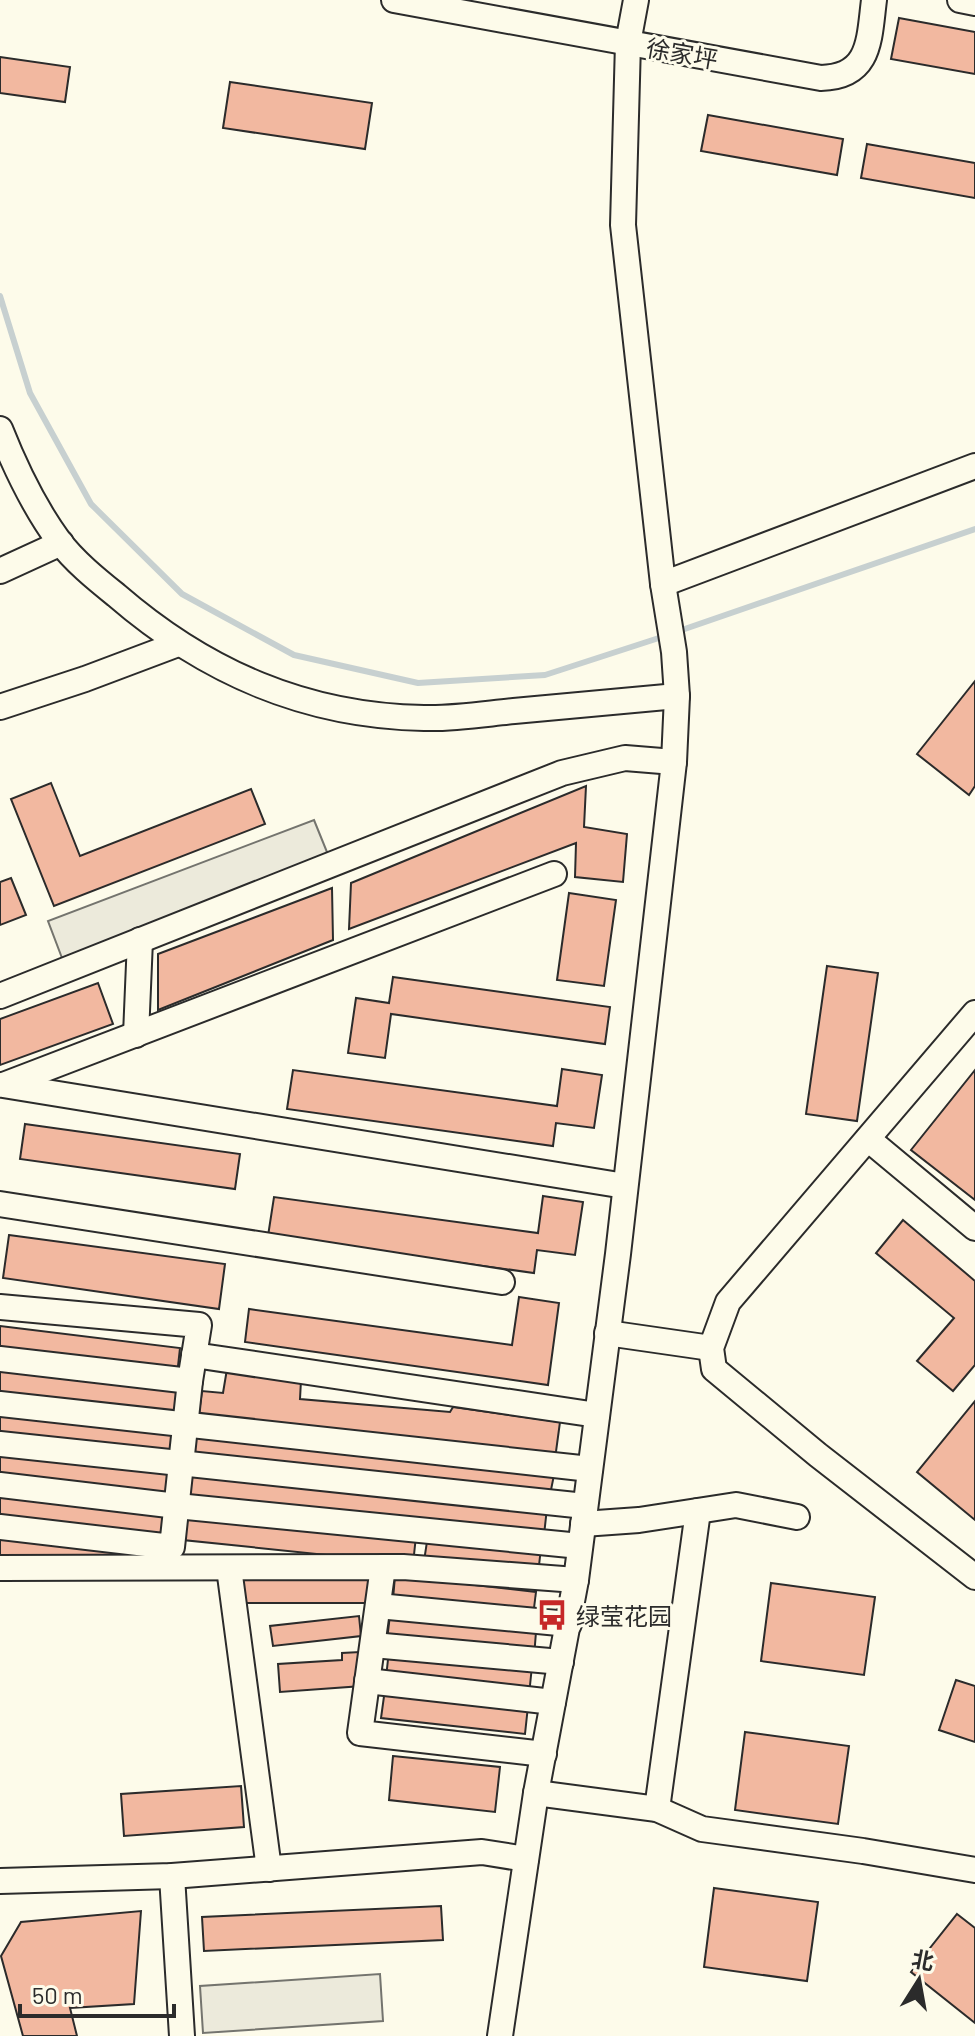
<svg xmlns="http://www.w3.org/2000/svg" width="975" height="2036" font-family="Barlow,'Noto Sans SC',sans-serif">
  <rect width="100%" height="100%" fill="#fdfbea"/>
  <g fill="#eceadb" stroke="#74746e" stroke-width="2">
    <polygon points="314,820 329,857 62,958 48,921"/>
    <polygon points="380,1974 383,2021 203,2033 200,1986"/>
  </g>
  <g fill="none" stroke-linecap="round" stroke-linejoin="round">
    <g stroke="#c7d0d0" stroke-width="6">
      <polyline points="0,296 30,393 91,504 182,594 294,655 418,683 545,675 665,636"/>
      <polyline points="676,632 975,529"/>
    </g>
  </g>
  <g fill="#f2b8a0" stroke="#2b2b2b" stroke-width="2">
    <polygon points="899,18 975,32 975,74 891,59"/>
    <polygon points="0,57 70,67 65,102 0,93"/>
    <polygon points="230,82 372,103 365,149 223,128"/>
    <polygon points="708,115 843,139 837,175 701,151"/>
    <polygon points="867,144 975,163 975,198 861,178"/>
    <polygon points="975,681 975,786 969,795 917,754"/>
    <polygon points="51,783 80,856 251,789 265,824 54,906 11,799"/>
    <polygon points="586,786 584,827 627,834 623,882 575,877 576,843 349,929 351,883"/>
    <polygon points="11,878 26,915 0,925 0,882"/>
    <polygon points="332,888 333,940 158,1010 158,954"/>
    <polygon points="569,893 616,900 604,986 557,980"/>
    <polygon points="827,966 878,973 857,1121 806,1114"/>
    <polygon points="393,977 610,1007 605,1044 391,1014 385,1058 348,1053 356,998 389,1003"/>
    <polygon points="98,983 113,1024 0,1065 0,1019"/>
    <polygon points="562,1069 602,1075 594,1128 556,1123 553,1146 287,1109 293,1070 557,1106"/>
    <polygon points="975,1070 975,1200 911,1150"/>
    <polygon points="25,1124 240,1154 235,1189 20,1159"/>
    <polygon points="543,1196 583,1202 575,1255 537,1250 534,1273 268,1236 274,1197 538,1233"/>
    <polygon points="903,1220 975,1281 975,1365 953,1391 917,1361 954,1318 876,1253"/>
    <polygon points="9,1235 225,1264 219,1309 3,1278"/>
    <polygon points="519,1297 559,1303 548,1385 245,1342 249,1309 512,1345"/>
    <polygon points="0,1326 180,1348 177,1375 0,1353"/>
    <polygon points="0,1367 182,1389 179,1415 0,1394"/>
    <polygon points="227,1369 301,1380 300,1399 450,1412 453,1407 560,1422 555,1459 198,1420 202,1391 223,1393"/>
    <polygon points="975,1401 975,1520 917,1472"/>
    <polygon points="0,1411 177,1432 174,1459 0,1438"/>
    <polygon points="194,1431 555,1470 550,1495 189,1458"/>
    <polygon points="0,1451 171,1472 168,1498 0,1478"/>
    <polygon points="189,1471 547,1508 544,1535 187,1499"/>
    <polygon points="0,1492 167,1512 164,1539 0,1519"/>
    <polygon points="186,1513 416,1536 413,1564 183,1540"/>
    <polygon points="0,1532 179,1553 176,1563 0,1558"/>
    <polygon points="428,1535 541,1548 538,1574 424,1561"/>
    <polygon points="395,1576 536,1592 533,1616 393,1599"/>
    <rect x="243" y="1580" width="126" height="23"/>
    <polygon points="771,1583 875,1597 864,1675 761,1661"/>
    <polygon points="390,1615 536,1632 534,1657 387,1640"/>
    <polygon points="359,1616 361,1636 273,1646 270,1626"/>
    <polygon points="389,1650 532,1666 529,1695 386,1678"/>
    <polygon points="360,1652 362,1686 280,1692 278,1664 342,1660 342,1653"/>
    <polygon points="956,1680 975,1686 975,1742 939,1730"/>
    <polygon points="385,1689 528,1706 525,1734 381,1718"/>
    <polygon points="745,1732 849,1746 838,1824 735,1810"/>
    <polygon points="393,1756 500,1767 495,1812 389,1800"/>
    <polygon points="241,1786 244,1827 124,1836 121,1794"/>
    <polygon points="714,1888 818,1902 807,1981 704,1967"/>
    <polygon points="441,1906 443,1940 204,1951 202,1917"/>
    <polygon points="141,1911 134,2004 70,2008 77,2036 23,2036 1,1956 21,1922"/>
    <polygon points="957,1914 975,1928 975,2023 911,1972"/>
  </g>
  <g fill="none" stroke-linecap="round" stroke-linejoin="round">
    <defs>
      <g id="minor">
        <path d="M394 0 821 78C871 77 869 39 874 0"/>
        <polyline points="960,0 975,3"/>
        <path d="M0 429C15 467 34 507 59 541 74 561 96 579 116 595 205 672 305 716 424 718 454 719 484 714 514 711 569 706 623 701 677 696"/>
        <polyline points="0,571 61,543"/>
        <polyline points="663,584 975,466"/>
        <polyline points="0,707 85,679 178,644"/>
        <polyline points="0,996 562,773 625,758 674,762"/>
        <polyline points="975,1013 728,1302 711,1348 714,1369 818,1455 975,1577"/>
        <polyline points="136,1035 140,940"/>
        <polyline points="6,1084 554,874"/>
        <polyline points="3,1085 625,1186"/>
        <polyline points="868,1139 975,1228"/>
        <polyline points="0,1204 502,1282"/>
        <polyline points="0,1307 199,1325 190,1381 172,1547 0,1527"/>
        <polyline points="607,1333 711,1348"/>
        <polyline points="194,1355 597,1415"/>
        <polyline points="0,1359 190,1381"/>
        <polyline points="0,1404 590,1469"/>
        <polyline points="0,1444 585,1506"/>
        <polyline points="0,1485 177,1506 580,1546"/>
        <polyline points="583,1524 639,1520 736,1505 797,1517"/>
        <polyline points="383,1567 360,1733 544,1754"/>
        <polyline points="0,1568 403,1567 576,1580"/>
        <polyline points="229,1568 269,1869"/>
        <polyline points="378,1606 569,1624"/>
        <polyline points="373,1645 561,1662"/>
        <polyline points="367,1681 553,1702"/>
        <polyline points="536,1793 657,1809 702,1829 863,1851 975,1870"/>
        <polyline points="657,1809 698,1511"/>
        <polyline points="172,1876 182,2036"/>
        <polyline points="0,1881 172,1876 482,1852 526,1859"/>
        <polyline points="500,2036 536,1793 576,1580 618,1254 674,762 677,696 674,652 663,584 623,225 628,43 636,0"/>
      </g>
    </defs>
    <use href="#minor" stroke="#2b2b2b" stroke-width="28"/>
    <use href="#minor" stroke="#fdfbea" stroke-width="24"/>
  </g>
  <defs>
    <symbol id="bus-bare" viewBox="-9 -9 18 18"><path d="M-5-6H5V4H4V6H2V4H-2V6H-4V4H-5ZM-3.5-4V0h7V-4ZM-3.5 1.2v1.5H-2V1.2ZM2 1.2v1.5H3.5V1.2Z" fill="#c62828" stroke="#fdfbea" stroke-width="2.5" paint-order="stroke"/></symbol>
  </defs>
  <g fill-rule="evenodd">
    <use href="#bus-bare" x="530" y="1593" width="44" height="44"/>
  </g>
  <g text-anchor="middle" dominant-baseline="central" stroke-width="6" stroke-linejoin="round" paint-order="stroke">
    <g font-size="24" fill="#2b2b2b" stroke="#fdfbea">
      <text transform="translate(682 53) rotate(10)">徐家坪</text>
    </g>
    <g font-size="24" fill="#2b2b2b" stroke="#fdfbea" text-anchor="start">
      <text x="576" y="1615">绿莹花园</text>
    </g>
  </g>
  <g transform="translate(919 1980) rotate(11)" stroke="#fdfbea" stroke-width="6" paint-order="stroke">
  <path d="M0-6L14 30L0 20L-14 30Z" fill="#2b2b2b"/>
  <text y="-12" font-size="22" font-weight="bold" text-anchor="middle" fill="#2b2b2b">北</text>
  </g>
  <path d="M20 2004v12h154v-12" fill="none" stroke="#2b2b2b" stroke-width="4"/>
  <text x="32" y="2004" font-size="24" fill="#2b2b2b" stroke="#fdfbea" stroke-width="6" paint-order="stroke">50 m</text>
</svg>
